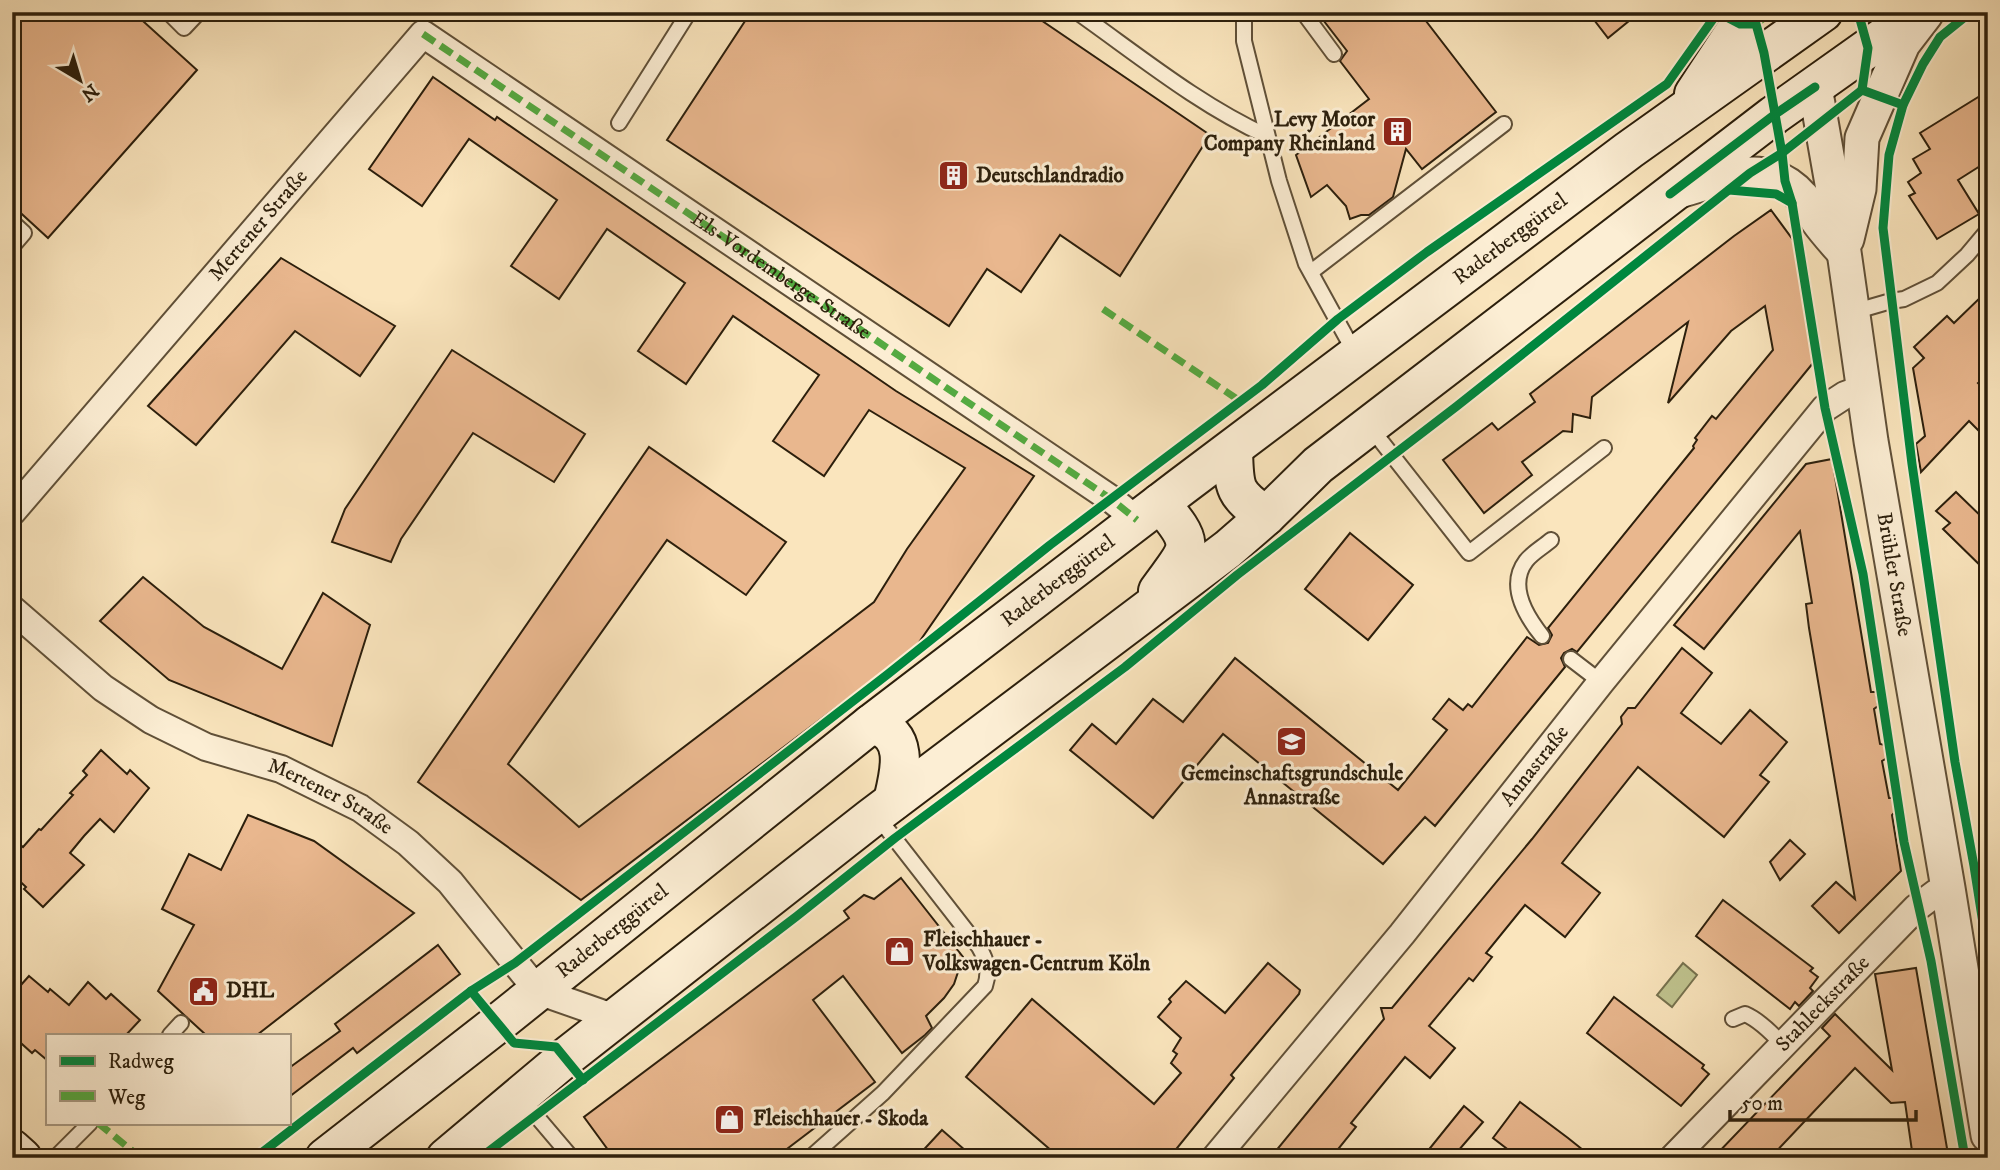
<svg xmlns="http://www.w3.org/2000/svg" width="2000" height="1170" font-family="'IM FELL DW Pica',serif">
  <rect width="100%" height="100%" fill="#fae5bd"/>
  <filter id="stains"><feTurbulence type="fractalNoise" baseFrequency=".00286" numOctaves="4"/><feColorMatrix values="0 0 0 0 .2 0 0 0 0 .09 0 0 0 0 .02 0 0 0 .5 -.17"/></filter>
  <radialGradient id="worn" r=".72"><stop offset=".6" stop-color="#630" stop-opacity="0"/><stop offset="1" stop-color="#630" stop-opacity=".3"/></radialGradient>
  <polygon fill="#c0c48f" stroke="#76724e" stroke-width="2" points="1683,963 1697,975 1672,1007 1657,995"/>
  <g fill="#e9b78e" stroke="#2c1f0c" stroke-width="2">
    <polygon points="12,12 133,12 197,70 48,238 12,205"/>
    <polygon points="751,12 1029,12 1210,135 1120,276 1060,235 1021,292 987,269 949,326 667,140"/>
    <polygon points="1317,12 1419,12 1496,112 1422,169 1406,149 1393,197 1369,215 1361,215 1350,219 1346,206 1327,185 1311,197 1296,155 1369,99 1340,61 1347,51"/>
    <polygon points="1588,12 1640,12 1608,38"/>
    <polygon points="433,77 495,120 497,117 526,137 896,391 1034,476 915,648 581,900 418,782 649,447 786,542 746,595 667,540 508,764 579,827 874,602 907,549 965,468 869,410 824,476 773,441 819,375 733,316 686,384 638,351 685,283 607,229 559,299 511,266 557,200 469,139 422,206 369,169"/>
    <polygon points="1988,91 1988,161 1958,180 1979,214 1937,239 1909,196 1915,193 1908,182 1921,173 1913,159 1930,149 1920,133"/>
    <polygon points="1771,210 1793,240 1814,357 1813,363 1577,652 1572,649 1564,653 1561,658 1565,667 1435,826 1425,817 1383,864 1223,734 1153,818 1070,750 1092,724 1116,744 1153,699 1183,722 1235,658 1398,790 1447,730 1433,719 1449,699 1463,710 1468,704 1472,707 1527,637 1539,645 1548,643 1552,635 1548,628 1694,448 1693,446 1697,440 1695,438 1712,416 1716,419 1773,350 1765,306 1731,331 1668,403 1688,322 1592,397 1590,418 1573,414 1572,432 1563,431 1522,462 1532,475 1484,513 1443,460 1492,423 1498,430 1535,402 1530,394 1734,236"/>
    <polygon points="281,258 395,326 360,376 295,331 196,445 148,406"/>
    <polygon points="1988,290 1988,375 1978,383 1988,393 1988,440 1969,421 1921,472 1916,444 1925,436 1913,368 1924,358 1914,347 1947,316 1954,323"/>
    <polygon points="452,350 585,434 554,482 473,433 401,539 391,562 332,542 345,509"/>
    <polygon points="1832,459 1871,692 1876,692 1878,706 1874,709 1880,744 1885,745 1887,758 1882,761 1889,798 1893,798 1895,812 1892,815 1901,871 1839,933 1812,906 1836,882 1855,899 1809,628 1806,604 1812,603 1800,531 1704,649 1674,625 1806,464"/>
    <polygon points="1956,492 1988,523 1988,573 1943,529 1950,523 1936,511"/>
    <polygon points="1350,533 1413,585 1368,640 1305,589"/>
    <polygon points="143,577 204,627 282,669 323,593 370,625 332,746 169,680 100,621"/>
    <polygon points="1682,648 1712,673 1681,713 1721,744 1750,710 1787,742 1760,775 1769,782 1724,837 1638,767 1562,863 1600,893 1565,937 1525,905 1486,953 1492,957 1473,981 1469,978 1429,1026 1455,1048 1430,1078 1405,1057 1351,1123 1356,1127 1331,1158 1270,1158 1384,1019 1381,1008 1392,1008 1532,839 1622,724 1621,717 1628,708 1635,708"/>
    <polygon points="101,750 127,774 130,770 149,788 114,832 100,819 84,836 70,853 84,865 43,907 24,889 26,887 12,874 12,838 23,847 39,829 41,830 73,795 70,793 87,775 83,771"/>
    <polygon points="248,815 314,841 414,913 257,1035 206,1035 158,991 194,925 162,909 189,854 221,870"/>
    <polygon points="1790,840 1805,854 1780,880 1770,862"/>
    <polygon points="901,878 963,957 954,984 944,998 926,1016 932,1028 925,1035 902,1053 843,976 813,1000 875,1082 775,1158 614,1158 584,1117 849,918 844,911 864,895 874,899"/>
    <polygon points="1723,900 1813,968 1810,971 1818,977 1810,988 1813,991 1799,1006 1795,1002 1790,1009 1696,936"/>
    <polygon points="438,945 460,974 357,1053 353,1048 289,1097 289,1068 340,1031 335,1024"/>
    <polygon points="1268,963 1300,990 1299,994 1231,1075 1234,1078 1169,1158 1060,1158 966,1077 1032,999 1154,1104 1181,1073 1171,1063 1177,1054 1173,1051 1181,1038 1158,1017 1171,1002 1169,999 1186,981 1225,1013"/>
    <polygon points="1916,968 1948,1154 1944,1154 1944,1158 1913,1158 1905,1102 1891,1103 1855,1068 1770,1158 1713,1158 1830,1036 1822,1028 1835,1014 1892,1070 1875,974"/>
    <polygon points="29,976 48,992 50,989 69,1005 88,982 106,999 111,994 140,1020 126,1035 47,1035 47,1060 35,1050 32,1053 12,1035 12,995"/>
    <polygon points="1614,997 1704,1065 1702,1068 1709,1074 1681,1106 1587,1033"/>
    <polygon points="1520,1102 1568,1138 1593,1158 1519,1158 1493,1138"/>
    <polygon points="1464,1106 1483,1122 1452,1158 1422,1158"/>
    <polygon points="942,1130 974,1158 916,1158"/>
  </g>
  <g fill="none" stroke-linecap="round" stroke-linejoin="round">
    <defs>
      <g id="service">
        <polyline points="168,12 184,28 199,12"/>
        <path d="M1077 12C1138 55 1199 105 1267 136"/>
        <polyline points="1244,12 1244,41 1279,181 1306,264 1356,355"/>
        <polyline points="1303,12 1334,54"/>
        <polyline points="619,123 689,12"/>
        <polyline points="12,222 24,233 12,247"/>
        <polyline points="1311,272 1504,124"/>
        <polyline points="1853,312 1891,301 1904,299 1937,283 1967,255 1988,230"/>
        <polyline points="1370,427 1469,553 1604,448"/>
        <path d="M1542 636C1526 616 1507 586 1526 561 1532 553 1543 547 1551 540"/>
        <polyline points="1571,659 1601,682"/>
        <path d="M1733 1019 1745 1014C1759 1020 1771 1032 1782 1044"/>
        <polyline points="170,1035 181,1023"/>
        <polyline points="521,1098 572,1158"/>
        <polyline points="55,1158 90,1123"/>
        <path d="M810 1158 883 1093 985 986C990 971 987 961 979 947L877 816"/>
      </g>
      <g id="minor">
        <path id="s1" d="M12 512 423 34 1111 499 1137 520"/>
        <path id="s2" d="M12 609 103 688 151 720 206 747 281 769 360 808 408 843 450 882 538 991 618 1019"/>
        <path id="s3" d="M1215 1158 1402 934 1601 682 1825 408 1845 395 1864 388"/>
        <path id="s4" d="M1673 1158 1916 908 1936 893 1948 888"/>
      </g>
      <g id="tertiary">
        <path id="s5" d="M1815 87 1844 252 1871 441 1948 888 1988 1135"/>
        <path d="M1679 191C1722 179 1767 157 1802 197 1808 203 1812 212 1817 220 1824 230 1833 240 1841 249"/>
        <polyline points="1847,239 1859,189 1862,138 1903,44 1926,14"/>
      </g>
      <g id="secondary">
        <polyline points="1694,94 1740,24 1744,12"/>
        <path d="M1233 449C1234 489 1233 493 1266 516"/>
        <path d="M1158 591C1190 546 1198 548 1160 503"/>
        <path d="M871 724C911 733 900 772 893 801"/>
        <polyline points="12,1149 22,1158"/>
        <path id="s6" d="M325 1158 497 1024 871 724 1181 487 1629 150 1823 12"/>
        <polyline points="446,1158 565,1058 871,818 1228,549 1266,516 1318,465 1774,115 1919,12"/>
      </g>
    </defs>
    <use href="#service" stroke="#605038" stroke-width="18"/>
    <use href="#minor" stroke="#605038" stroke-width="30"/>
    <use href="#tertiary" stroke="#605038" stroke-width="37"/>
    <use href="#secondary" stroke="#2c1f0c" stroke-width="42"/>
    <use href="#service" stroke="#fceed4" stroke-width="14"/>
    <use href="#minor" stroke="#fceed4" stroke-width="26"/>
    <use href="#tertiary" stroke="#fceed4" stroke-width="33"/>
    <use href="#secondary" stroke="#fceed4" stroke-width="38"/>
    <g stroke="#54aa41" stroke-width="7" stroke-dasharray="14 7" stroke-linecap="butt">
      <polyline points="1756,24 1772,12"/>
      <polyline points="423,34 1111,499 1137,520"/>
      <polyline points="1103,309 1240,401"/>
      <polyline points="98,1123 141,1158"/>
    </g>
    <defs>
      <g id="cycleway">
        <polyline points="1717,12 1740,24 1756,24 1764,53 1782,153 1785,181 1792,203"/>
        <polyline points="1858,12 1868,48 1862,90 1903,105"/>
        <polyline points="1971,12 1940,37 1923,64 1903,105 1889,155 1883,228 1912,464 1955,762 1974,866 1988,955"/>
        <polyline points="1729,190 1776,194 1792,203 1825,408 1863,574 1904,842 1931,961 1965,1158"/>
        <polyline points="1670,194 1774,115 1815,87"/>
        <polyline points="471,991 514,1043 556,1047 583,1080"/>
        <polyline points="255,1158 471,991 515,963 888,674 1050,545 1262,385 1338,319 1427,252 1667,84 1718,12"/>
        <polyline points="480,1158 797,916 895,838 1125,667 1237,575 1457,406 1750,173 1782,153 1862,90"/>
      </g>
    </defs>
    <use href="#cycleway" stroke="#fceed4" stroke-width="13"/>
    <use href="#cycleway" stroke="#00873e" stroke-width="9"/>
  </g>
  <defs>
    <symbol id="building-square" viewBox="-11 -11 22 22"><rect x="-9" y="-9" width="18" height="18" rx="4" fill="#8f2418" stroke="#fceed4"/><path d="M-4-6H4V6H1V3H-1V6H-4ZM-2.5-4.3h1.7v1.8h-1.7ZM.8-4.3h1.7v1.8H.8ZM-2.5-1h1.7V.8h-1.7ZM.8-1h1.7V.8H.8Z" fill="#fff"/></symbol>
    <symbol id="school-square" viewBox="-11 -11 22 22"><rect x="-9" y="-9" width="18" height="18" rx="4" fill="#8f2418" stroke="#fceed4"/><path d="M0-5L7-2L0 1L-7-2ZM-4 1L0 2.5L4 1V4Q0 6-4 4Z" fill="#fff"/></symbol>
    <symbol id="shop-square" viewBox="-11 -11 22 22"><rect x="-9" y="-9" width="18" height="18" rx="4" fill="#8f2418" stroke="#fceed4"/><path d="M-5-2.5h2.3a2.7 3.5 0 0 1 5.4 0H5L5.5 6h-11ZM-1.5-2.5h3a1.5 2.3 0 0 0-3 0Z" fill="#fff"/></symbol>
    <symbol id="civic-square" viewBox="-11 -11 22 22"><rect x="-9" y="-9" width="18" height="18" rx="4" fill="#8f2418" stroke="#fceed4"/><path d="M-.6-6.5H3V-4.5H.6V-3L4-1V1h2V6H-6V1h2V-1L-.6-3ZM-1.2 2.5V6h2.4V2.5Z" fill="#fff"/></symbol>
  </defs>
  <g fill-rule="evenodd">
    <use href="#building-square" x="1380" y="114" width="35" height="35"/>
    <use href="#building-square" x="936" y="158" width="35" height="35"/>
    <use href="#school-square" x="1274" y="724" width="35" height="35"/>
    <use href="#shop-square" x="882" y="934" width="35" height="35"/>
    <use href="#civic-square" x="186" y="974" width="35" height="35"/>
    <use href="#shop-square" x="712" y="1102" width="35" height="35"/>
  </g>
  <g text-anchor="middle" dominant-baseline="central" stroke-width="6" stroke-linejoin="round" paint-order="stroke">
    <g font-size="21" font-weight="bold" fill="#2c1f0c" stroke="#fceed4" text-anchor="start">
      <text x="1375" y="120" text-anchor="end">Levy Motor<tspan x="1375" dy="24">Company Rheinland</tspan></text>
      <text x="976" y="176">Deutschlandradio</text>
      <text x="1292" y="774" text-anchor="middle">Gemeinschaftsgrundschule<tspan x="1292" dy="24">Annastraße</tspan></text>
      <text x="923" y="940">Fleischhauer -<tspan x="923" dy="24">Volkswagen-Centrum Köln</tspan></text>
      <text x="226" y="991">DHL</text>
      <text x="753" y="1119">Fleischhauer - Skoda</text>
    </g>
    <g font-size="21" fill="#2c1f0c" stroke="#fceed4">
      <text stroke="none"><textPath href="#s1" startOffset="378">Mertener Straße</textPath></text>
      <text stroke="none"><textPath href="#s6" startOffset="1500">Raderberggürtel</textPath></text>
      <text stroke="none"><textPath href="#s1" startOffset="1062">Els-Vordemberge-Straße</textPath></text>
      <text stroke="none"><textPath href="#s5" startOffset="494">Brühler Straße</textPath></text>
      <text stroke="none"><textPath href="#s6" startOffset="933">Raderberggürtel</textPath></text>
      <text stroke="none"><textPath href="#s3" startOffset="506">Annastraße</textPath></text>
      <text stroke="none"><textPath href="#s2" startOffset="374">Mertener Straße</textPath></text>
      <text stroke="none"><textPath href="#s6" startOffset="366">Raderberggürtel</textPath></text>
      <text stroke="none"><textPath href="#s4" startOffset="215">Stahleckstraße</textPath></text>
    </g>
  </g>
  <rect width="2000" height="1170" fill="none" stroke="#fae5bd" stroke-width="42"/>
  <rect x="14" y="14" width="1972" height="1142" fill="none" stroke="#2c1f0c" stroke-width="3.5"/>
  <rect x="21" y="21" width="1958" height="1128" fill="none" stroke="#2c1f0c" stroke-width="2"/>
  <rect x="46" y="1034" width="245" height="91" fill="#fceed4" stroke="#a99b84" stroke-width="2"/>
  <rect x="60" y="1056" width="35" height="10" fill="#00873e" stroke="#a99b84" stroke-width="2"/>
  <text x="108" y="1068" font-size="21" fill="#2c1f0c">Radweg</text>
  <rect x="60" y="1091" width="35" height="10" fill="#54aa41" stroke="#a99b84" stroke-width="2"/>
  <text x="108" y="1104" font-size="21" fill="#2c1f0c">Weg</text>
  <g transform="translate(80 80) rotate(142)" stroke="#fceed4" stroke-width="5" paint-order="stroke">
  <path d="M0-5L12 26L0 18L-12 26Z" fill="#2c1f0c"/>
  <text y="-10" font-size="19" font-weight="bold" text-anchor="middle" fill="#2c1f0c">N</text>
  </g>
  <path d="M1730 1110v10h186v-10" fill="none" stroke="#2c1f0c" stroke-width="3.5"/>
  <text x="1741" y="1110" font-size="21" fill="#2c1f0c" stroke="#fceed4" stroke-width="5" paint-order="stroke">50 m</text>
  <rect width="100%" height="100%" filter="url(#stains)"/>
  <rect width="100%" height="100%" fill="url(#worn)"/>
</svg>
